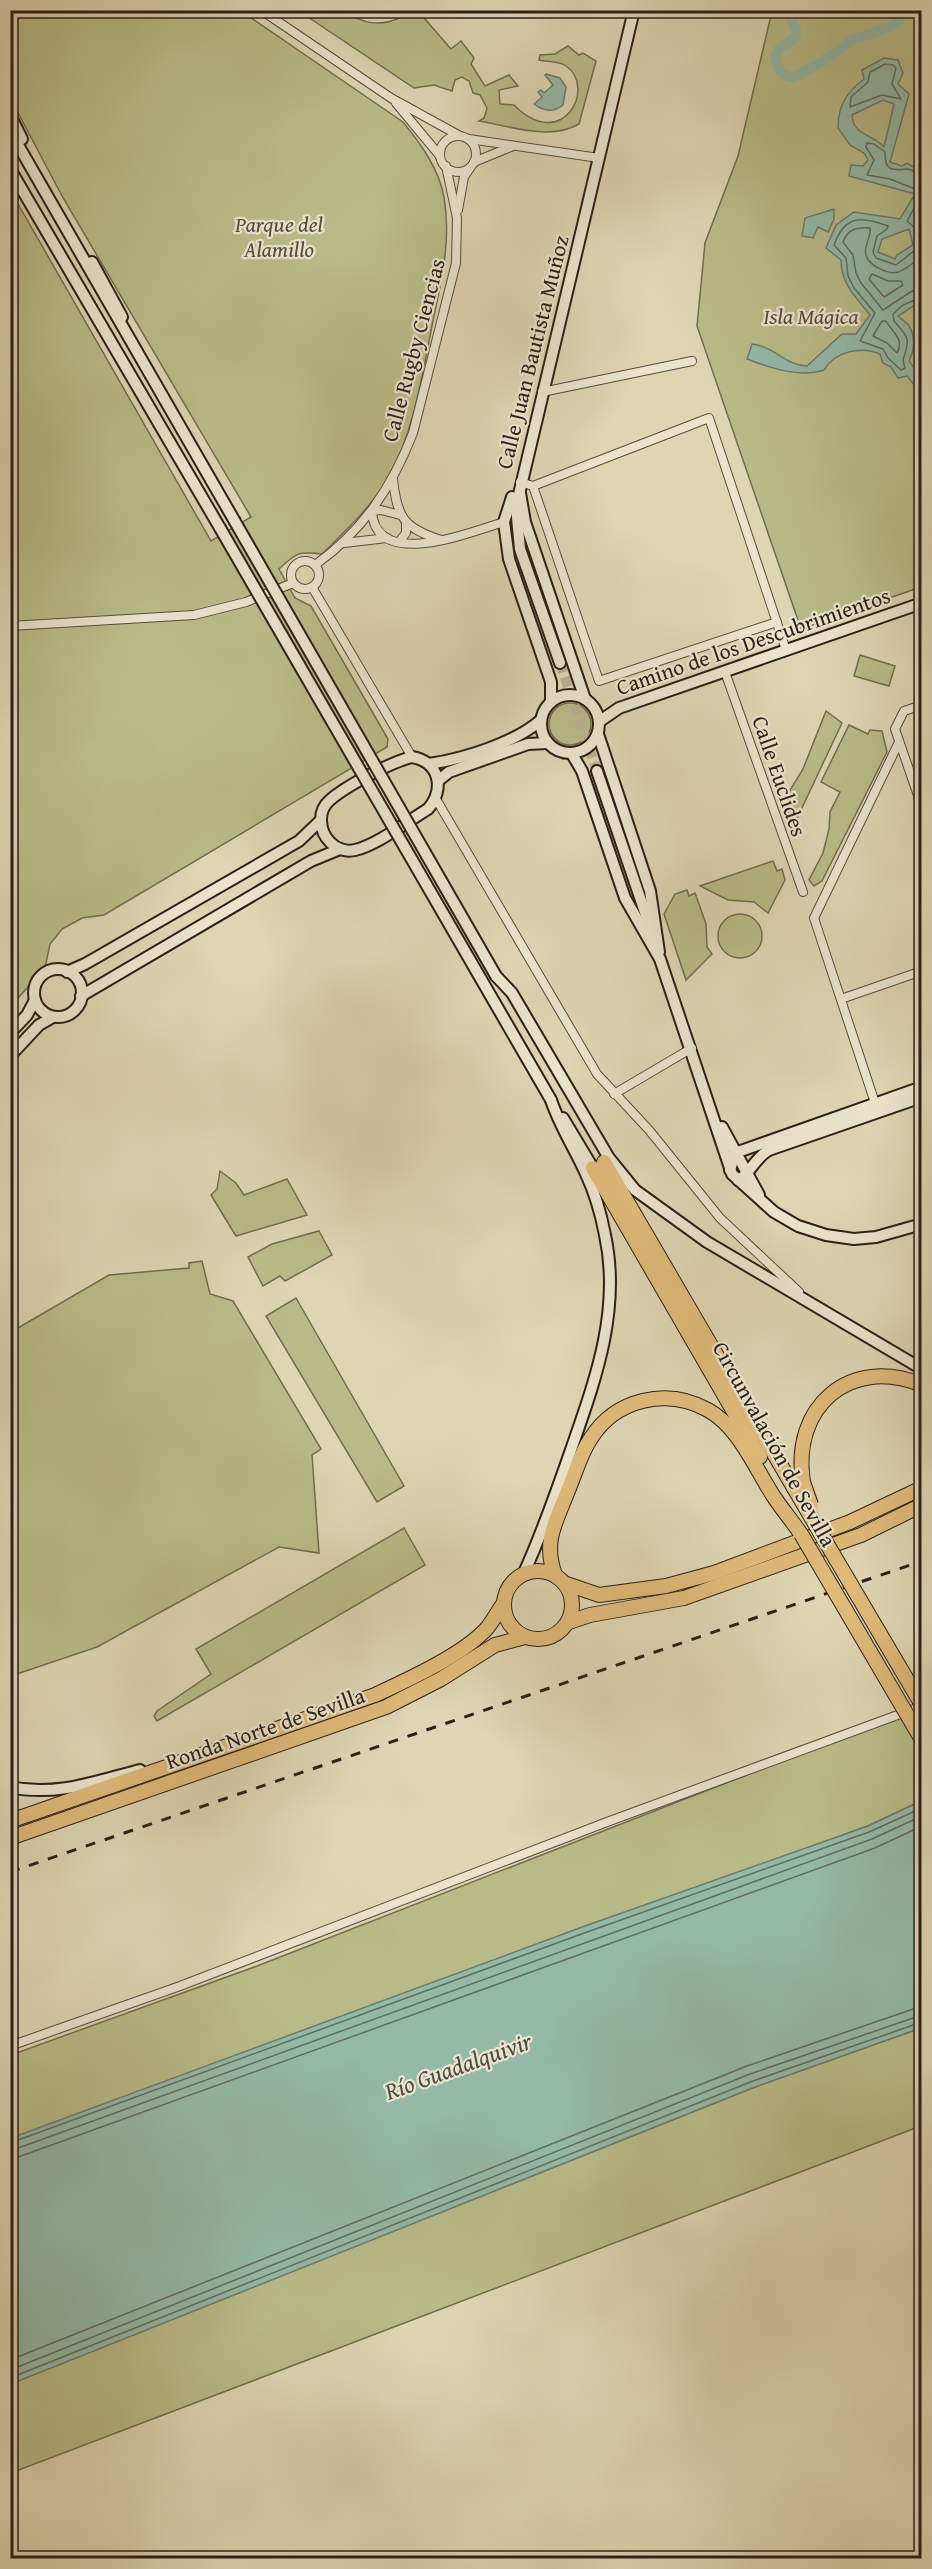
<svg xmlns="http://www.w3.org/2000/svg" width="932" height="2569" font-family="'Gentium Book Plus',serif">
  <rect width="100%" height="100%" fill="#ded5b2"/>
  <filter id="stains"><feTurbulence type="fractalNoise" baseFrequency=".00333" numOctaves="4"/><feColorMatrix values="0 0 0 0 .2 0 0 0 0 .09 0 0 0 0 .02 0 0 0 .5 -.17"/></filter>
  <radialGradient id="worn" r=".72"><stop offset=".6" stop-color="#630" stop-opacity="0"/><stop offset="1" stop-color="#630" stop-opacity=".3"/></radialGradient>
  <g fill="#b8bb88" stroke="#726c50" stroke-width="1.5">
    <path d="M23 10 241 11 403 122C421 144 439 169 444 197 452 243 440 286 431 331 421 382 413 433 388 479 372 506 344 532 322 554 298 551 296 553 279 569L295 598 311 606 388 739 387 747 104 915 82 918 62 929 50 944 45 968 11 1006 10 190 211 541 251 517 62 196 16 109 11 92V17Z"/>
    <path d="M299 11H346C361 24 382 27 401 17 408 14 410 10 418 11L451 49 461 41 474 58 471 64 485 86 509 75 518 86 499 90 500 104 514 105C563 154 597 87 566 66 559 61 547 62 539 60L540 55 555 54 568 46 579 55 583 53 596 61 579 124C550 141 510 126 479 121L484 118 487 108 480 95 473 93 469 81 462 77 455 80 452 91 434 85 414 88Z"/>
    <polygon points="772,11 921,11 921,587 801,629 697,326 705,243 738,156"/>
    <polygon points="860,655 895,666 889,686 854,676"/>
    <circle cx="570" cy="724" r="21"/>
    <polygon points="826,711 842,723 793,827 784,800 803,769"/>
    <polygon points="849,725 868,734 870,730 882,731 887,752 822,881 814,886 809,880 823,853 829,829 830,812 840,792 821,782"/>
    <polygon points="773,861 777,871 782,869 785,880 768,913 754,902 728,900 700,886"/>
    <polygon points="687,890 689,896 695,893 706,924 707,947 712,954 686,980 664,914 675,894"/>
    <circle cx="740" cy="936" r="22"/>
    <polygon points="220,1171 236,1183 244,1195 287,1179 307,1215 236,1236 211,1195 217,1189"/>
    <polygon points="319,1231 332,1255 285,1281 280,1276 263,1286 248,1257 272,1244"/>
    <polygon points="202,1261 210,1294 233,1301 321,1449 312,1455 319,1553 279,1547 97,1647 11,1676 11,1332 109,1275 189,1268 189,1263"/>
    <polygon points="296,1298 404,1486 377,1502 266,1316"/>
    <polygon points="404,1528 425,1565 157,1721 154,1716 157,1711 211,1674 196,1649"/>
    <polygon points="921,1707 921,1801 868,1826 11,2139 11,2055 257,1966"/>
    <polygon points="921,2028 921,2126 11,2473 10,2384 755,2087"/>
  </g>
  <g fill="#94b9a7" stroke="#6a7b6e" stroke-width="1.5" fill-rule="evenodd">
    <path d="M884 58 898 60 903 73 898 84 909 94 890 162 902 166 907 163 921 171V301L898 316C902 320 907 322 909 326 916 336 914 351 909 361L921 377V408L920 392 907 376 898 378 891 367 883 363 880 354C861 346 835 351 824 370 800 378 770 368 747 359L752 344C774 346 786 366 807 366L842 334H856L870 315C856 297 841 284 841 260L826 248 836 225 854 212 900 219 915 194 849 176 851 165 863 166 868 160 864 153 850 145 838 128C838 105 847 92 864 79L862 70ZM883 100 894 104 884 147C872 133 853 136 852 115ZM909 229 913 245 897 255 895 259 878 252 882 239Z"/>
    <path d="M546 74 560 78 566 87 563 105C553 113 544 112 534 104L542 97 538 92 541 90 544 93 553 85 545 75Z"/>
    <polygon points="834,209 834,219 828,232 818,227 813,238 802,236 805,218"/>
    <polygon points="921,1801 921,2028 755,2087 11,2384 11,2138 585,1926 868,1826"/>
  </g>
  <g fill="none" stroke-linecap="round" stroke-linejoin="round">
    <g stroke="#606c60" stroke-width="1.5">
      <polygon points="885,64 893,65 896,68 892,84 901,99 882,95 850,107 851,97 868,82 870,72"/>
      <path d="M922 175C917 174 912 169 907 169 891 170 885 172 885 152L874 144 867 143 866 147 874 160 867 175 890 179 920 191V197L907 221 915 228 919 247 896 265 876 258 873 252 877 236 887 229 888 226C861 216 845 215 834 245L846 258 848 276 854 288 875 313 860 341 883 349 888 358 901 370 905 368 903 360C911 337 908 337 894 321L893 314 903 305 922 297"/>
      <path d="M922 256C916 261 905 270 898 272 888 275 868 265 866 255 863 246 872 236 870 228 856 227 848 229 843 242L853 255 856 273 861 283 883 310 912 291 922 289"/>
      <polygon points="872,274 888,281 901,281 903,285 884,297 869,279"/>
      <path d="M882 321H886C892 332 905 339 897 353L887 343 873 336Z"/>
      <polyline points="10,2143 587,1932 869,1832 922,1808"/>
      <polyline points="10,2151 872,1839 922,1816"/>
      <polyline points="10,2160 875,1848 922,1826"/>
      <polyline points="10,2360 747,2066 922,2006"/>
      <polyline points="10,2370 750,2074 922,2015"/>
      <polyline points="10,2378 753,2081 922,2022"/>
    </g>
    <path stroke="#94b9a7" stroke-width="10" d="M790 10C789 21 797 25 796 35 788 49 766 45 780 71 784 74 787 77 793 77 800 76 846 47 850 41L893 26 899 21 900 10"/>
    <polyline stroke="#bab093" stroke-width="10" stroke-dasharray="10 5" stroke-linecap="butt" points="560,663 597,771"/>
    <defs>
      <g id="street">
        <polyline points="261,10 391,98 460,136"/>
        <polyline points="396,103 440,156"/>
        <circle cx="458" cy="154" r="18"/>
        <polyline points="469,139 599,158"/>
        <polyline points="474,162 513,146"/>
        <polyline points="458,210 464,177 470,168"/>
        <polyline points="542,392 692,361"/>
        <path d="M393 479C397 518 404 528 441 540"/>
        <polyline points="520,482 533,486 709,418 786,650"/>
        <polyline points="533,486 599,681 777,622"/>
        <path d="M400 515 381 510 372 511C375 572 473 531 504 522"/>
        <polyline points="399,542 406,533 406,522"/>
        <polyline points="344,543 387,538"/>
        <circle cx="305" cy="575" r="14"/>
        <path d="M315 565C363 531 392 487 413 433L456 263 457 218 446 166"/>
        <polyline points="312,587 412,757"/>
        <polyline points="10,626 194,615 246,602 293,583"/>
        <polyline points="725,672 803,892"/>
        <polyline points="922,705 904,711 895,729 922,807"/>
        <polyline points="436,799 597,1074 649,1130 720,1218 799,1292"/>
        <polyline points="841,999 922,971"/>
        <polyline points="614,1094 692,1048"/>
        <polyline points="876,1106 814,918 899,742"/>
        <polyline points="10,2046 180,1986 607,1822 922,1706"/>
      </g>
      <g id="secondary">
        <polyline points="10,115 22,139"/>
        <polyline points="10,131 234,520"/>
        <polyline points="10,169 220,528"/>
        <polyline points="92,262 122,317"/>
        <polyline points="520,493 525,522 585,699"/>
        <polyline points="512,497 504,522 509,559 551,682 551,702"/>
        <polyline points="560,663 520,549 516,507 634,10"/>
        <circle cx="570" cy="724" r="29"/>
        <polyline points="600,721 619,708 922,603"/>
        <polyline points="598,734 650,891 659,952"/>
        <polyline points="572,754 582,771 625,898 660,959 732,1174 774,1212 798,1226 826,1235 854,1239 876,1237 922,1224"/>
        <path d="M412 757C440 762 445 789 428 809 408 821 377 845 355 850 346 852 336 849 330 842 319 831 317 811 330 800 346 786 391 762 412 757Z"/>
        <path d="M429 764C463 759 515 743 541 720"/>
        <polyline points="597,771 651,930"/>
        <polyline points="439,780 449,772 528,744 547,743"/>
        <circle cx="58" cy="993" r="24"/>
        <polyline points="67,972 85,964 299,841 321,820"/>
        <polyline points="496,976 512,993 609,1158 635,1190 707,1242 922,1369"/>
        <polyline points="81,996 311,861 340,849"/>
        <polyline points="10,1033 27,1015 35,1000"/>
        <polyline points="10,1056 39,1025 53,1017"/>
        <polyline points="563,1118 593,1168"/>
        <polyline points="722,1127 759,1195"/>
        <polyline points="730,1170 735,1153 922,1087"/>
        <path d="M738 1180C748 1177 755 1157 769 1150L922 1097"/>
        <path d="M523 1575C542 1534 557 1490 572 1447 596 1378 621 1309 605 1235 601 1214 595 1193 586 1174 575 1149 560 1127 551 1100"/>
        <path d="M10 1787C56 1797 97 1781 140 1770"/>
      </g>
      <g id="highway">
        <polyline points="604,1162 794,1488"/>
        <polyline points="593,1168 760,1457"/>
        <path d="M803 1482C791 1407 850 1355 922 1385"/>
        <circle cx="538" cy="1605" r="34"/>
        <path d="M555 1575C543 1542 555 1524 567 1493 575 1475 580 1454 591 1438 616 1399 667 1387 708 1410 739 1427 755 1468 774 1497 782 1509 792 1521 801 1534"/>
        <polyline points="564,1583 599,1595 666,1586 714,1573 850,1522 922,1488"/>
        <polyline points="569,1622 590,1615 684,1598 861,1535 922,1505"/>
        <path d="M10 1821 375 1695C407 1680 465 1654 488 1627 494 1619 498 1611 504 1603"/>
        <polyline points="10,1838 386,1707 441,1679 495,1645 525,1637"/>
      </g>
    </defs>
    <use href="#street" stroke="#584c3e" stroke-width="10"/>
    <use href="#secondary" stroke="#2c1e18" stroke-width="14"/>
    <use href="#highway" stroke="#2c1e18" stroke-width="16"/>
    <use href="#street" stroke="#eae4cd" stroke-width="8"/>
    <use href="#secondary" stroke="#eae4cd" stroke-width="10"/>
    <use href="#highway" stroke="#dfba79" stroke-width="14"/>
    <polyline stroke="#2c1e18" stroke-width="3" stroke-dasharray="10 10" stroke-linecap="butt" points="10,1872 922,1561"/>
    <defs>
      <g id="secondary-bridge">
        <polyline points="234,520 496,976"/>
        <polyline points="220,528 551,1100"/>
      </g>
      <g id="highway-bridge">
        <polyline points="803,1482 811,1505"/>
        <polyline points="794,1488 922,1705"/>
        <polyline points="801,1534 922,1740"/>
      </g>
    </defs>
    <use href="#secondary-bridge" stroke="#2c1e18" stroke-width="14" stroke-linecap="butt"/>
    <use href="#highway-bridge" stroke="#2c1e18" stroke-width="16" stroke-linecap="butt"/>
    <use href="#secondary-bridge" stroke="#eae4cd" stroke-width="10"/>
    <use href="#highway-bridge" stroke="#dfba79" stroke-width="14"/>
  </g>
  <g text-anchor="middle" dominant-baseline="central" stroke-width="4.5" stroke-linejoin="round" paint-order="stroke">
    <g font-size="22" font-style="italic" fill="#564d3a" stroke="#eae4cd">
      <text x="279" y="224">Parque del<tspan x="279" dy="25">Alamillo</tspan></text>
      <text x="811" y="316">Isla Mágica</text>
    </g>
    <g font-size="22" fill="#2c1e18" stroke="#eae4cd">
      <text transform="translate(413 350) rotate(-75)">Calle Rugby Ciencias</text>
      <text transform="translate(532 352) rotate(-76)">Calle Juan Bautista Muñoz</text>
      <text transform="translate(753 641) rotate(-19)">Camino de los Descubrimientos</text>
      <text transform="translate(780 776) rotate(71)">Calle Euclides</text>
      <text transform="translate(775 1444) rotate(61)">Circunvalación de Sevilla</text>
      <text transform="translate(265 1728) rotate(-19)">Ronda Norte de Sevilla</text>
    </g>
    <g font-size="24" font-style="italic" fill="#4b4c43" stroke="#eae4cd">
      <text transform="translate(458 2066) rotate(-20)">Río Guadalquivir</text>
    </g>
  </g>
  <rect width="932" height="2569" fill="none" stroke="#ded5b2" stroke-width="36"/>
  <rect x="12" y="12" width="908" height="2545" fill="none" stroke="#2c1e18" stroke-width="3"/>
  <rect x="18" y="18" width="896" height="2533" fill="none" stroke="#2c1e18" stroke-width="1.5"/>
  <rect width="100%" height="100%" filter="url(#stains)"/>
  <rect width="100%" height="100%" fill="url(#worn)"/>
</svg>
